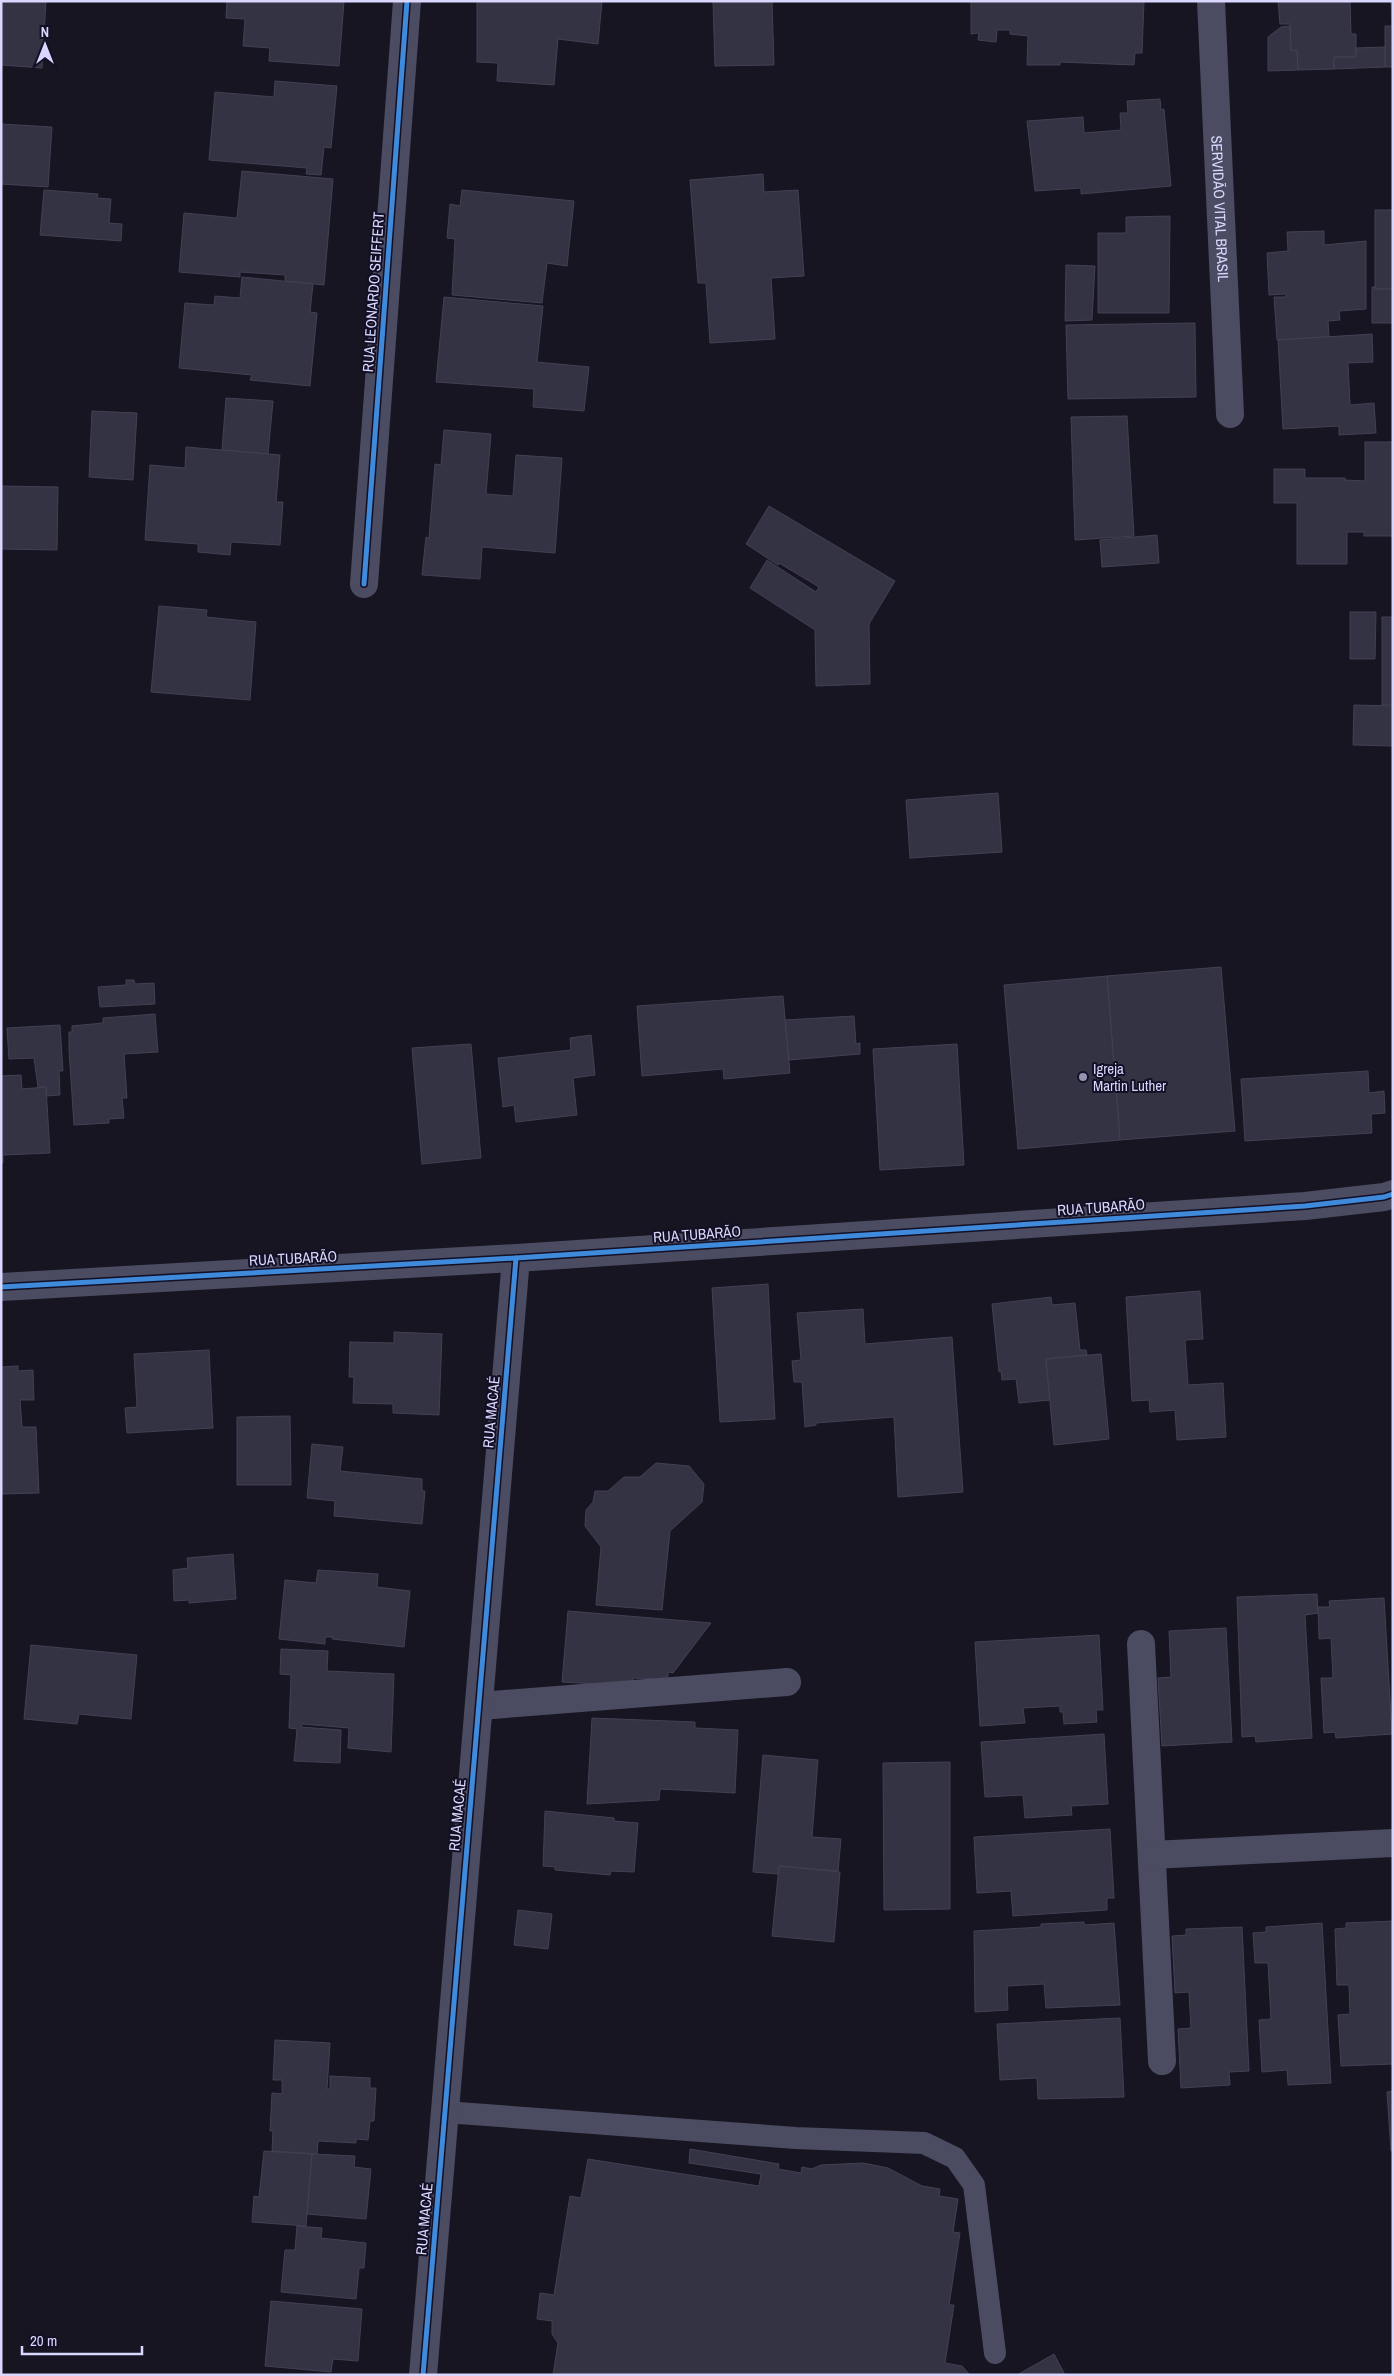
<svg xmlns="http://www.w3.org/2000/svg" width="1394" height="2376" font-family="'Archivo Narrow',sans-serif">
  <rect width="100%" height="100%" fill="#161521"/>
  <g fill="#343343" stroke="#434054">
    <polygon points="1,1 46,1 42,68 1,65"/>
    <polygon points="227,1 344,1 339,66 269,61 270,48 243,46 245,19 226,18"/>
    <polygon points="477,1 602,1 598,44 558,39 554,85 497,81 498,63 477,62"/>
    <polygon points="713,1 772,1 774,65 715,66"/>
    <polygon points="971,1 1144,1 1142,53 1135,53 1134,65 1060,62 1060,65 1027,65 1028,36 1010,34 1010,30 997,30 996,42 978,40 979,33 971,34"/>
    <polygon points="1278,1 1350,1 1351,34 1356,34 1356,57 1334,57 1334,69 1298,70 1297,50 1291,51 1290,24 1280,24"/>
    <polygon points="1391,1 1393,1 1393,67 1385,67 1385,26 1392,26"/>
    <polygon points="1290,26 1291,51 1297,50 1298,70 1268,71 1268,37 1281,27"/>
    <polygon points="1385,47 1385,67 1334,69 1334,57 1356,57 1356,48"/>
    <polygon points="275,81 337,86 331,148 324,147 321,175 306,174 307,168 209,160 215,92 274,97"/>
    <polygon points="1160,99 1161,110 1164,109 1171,186 1081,194 1081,188 1035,191 1027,121 1083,117 1084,133 1121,130 1120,113 1128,113 1127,101"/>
    <polygon points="1,124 52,127 48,187 1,184"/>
    <polygon points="242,171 333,179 324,285 285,281 285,275 240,272 240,277 179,272 184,213 237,218"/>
    <polygon points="763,174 764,192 798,190 804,276 771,278 775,339 710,343 706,283 698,283 690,180"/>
    <polygon points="44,190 98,194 97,198 111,199 109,223 122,224 121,241 40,235"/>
    <polygon points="462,190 574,201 567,266 547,263 542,303 452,295 455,239 447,238 450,204 460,206"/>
    <rect x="1375" y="210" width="18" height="79"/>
    <polygon points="1170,216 1169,313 1098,313 1098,233 1126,233 1126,217"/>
    <polygon points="1324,231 1324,245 1366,241 1366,309 1339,311 1340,320 1328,321 1329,337 1277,340 1274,297 1286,297 1286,294 1269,295 1267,253 1288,251 1287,232"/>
    <polygon points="1066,265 1095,266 1092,320 1065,321"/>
    <polygon points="242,277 313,284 310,312 317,313 310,386 250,380 252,375 179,368 185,303 214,305 215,296 240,298"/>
    <polygon points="1372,287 1375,287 1375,289 1393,289 1393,323 1372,323"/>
    <polygon points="444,297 543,306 537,362 589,367 584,411 533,407 534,389 436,382"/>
    <polygon points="1195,323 1196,397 1068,399 1066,325"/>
    <polygon points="1372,334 1373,362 1348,363 1350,405 1374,403 1376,433 1339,435 1339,426 1283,429 1278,340"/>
    <polygon points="226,398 273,401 268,454 222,450"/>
    <polygon points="92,411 137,413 133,480 89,477"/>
    <polygon points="1127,416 1134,536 1075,540 1071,417"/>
    <polygon points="444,430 491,434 486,494 513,496 516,455 562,458 555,553 482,547 480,579 422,575 426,537 429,538 435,464 441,465"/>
    <polygon points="1365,442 1393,442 1393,536 1364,536 1364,532 1347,532 1347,564 1297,564 1297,503 1274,503 1274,469 1305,469 1305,478 1345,478 1345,480 1365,481"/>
    <polygon points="186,447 280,455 276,502 283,502 280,545 231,542 230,555 198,552 198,544 145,540 150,465 185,468"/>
    <polygon points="1,486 58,487 57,550 1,549"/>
    <polygon points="769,506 895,581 869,624 870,684 816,686 815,630 750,588 767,560 816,592 819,587 779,563 778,565 746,544"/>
    <polygon points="1157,535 1159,563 1102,567 1100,540"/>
    <polygon points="159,606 207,610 206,617 256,622 250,700 151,692"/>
    <polygon points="1350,612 1376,612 1375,659 1350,659"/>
    <rect x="1382" y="617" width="11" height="88"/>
    <polygon points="1354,705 1393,706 1393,746 1353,745"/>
    <polygon points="998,793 1002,852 910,858 906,800"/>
    <polygon points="1221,967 1235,1131 1120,1140 1107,976"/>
    <polygon points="1107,976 1120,1140 1018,1149 1004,985"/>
    <polygon points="126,980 134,980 135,984 154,983 155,1004 100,1007 98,987 126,985"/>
    <polygon points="783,996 790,1073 724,1079 723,1069 642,1076 637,1006"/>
    <polygon points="155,1014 158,1052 124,1054 127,1098 122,1098 124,1118 109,1119 109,1123 74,1125 69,1050 69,1032 72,1032 72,1026 103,1023 103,1018"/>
    <polygon points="854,1016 856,1044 860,1043 860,1054 789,1060 785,1020"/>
    <polygon points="60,1025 63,1071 59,1071 60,1095 46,1096 46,1087 38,1087 34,1058 9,1059 7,1028"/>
    <polygon points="591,1035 595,1075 573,1078 577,1115 516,1122 514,1105 503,1107 498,1058 571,1050 570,1038"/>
    <polygon points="471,1044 481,1158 422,1164 412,1048"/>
    <polygon points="957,1044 964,1165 880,1170 873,1049"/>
    <polygon points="1368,1071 1369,1093 1384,1091 1385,1113 1371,1114 1372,1133 1245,1141 1241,1079"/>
    <polygon points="21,1075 22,1089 46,1087 50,1153 3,1155 3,1163 1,1163 1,1076"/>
    <polygon points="768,1284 775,1419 720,1422 712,1288"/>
    <polygon points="1200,1291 1203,1339 1185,1340 1188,1385 1223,1383 1226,1437 1177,1440 1175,1410 1150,1412 1149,1400 1132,1401 1126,1297"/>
    <polygon points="1051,1297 1052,1305 1075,1303 1080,1350 1086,1350 1087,1355 1046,1359 1050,1400 1019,1403 1016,1379 1002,1380 1001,1371 999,1372 992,1304"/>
    <polygon points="863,1309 865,1344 952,1337 963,1492 898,1497 894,1417 816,1423 816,1425 805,1427 802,1382 794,1382 792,1361 801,1360 797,1313"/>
    <polygon points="394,1332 442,1334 439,1415 393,1413 393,1404 353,1403 354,1377 349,1377 350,1342 394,1343"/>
    <polygon points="209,1350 213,1428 127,1433 125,1408 137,1407 134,1354"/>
    <polygon points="1101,1354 1109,1439 1054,1445 1046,1359"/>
    <polygon points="18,1366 18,1371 33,1370 34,1400 20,1400 22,1427 36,1427 39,1493 1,1494 1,1367"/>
    <polygon points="290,1416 291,1485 237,1485 237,1417"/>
    <polygon points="312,1444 343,1447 340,1471 422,1479 422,1491 425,1491 422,1524 334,1516 335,1501 307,1498"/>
    <polygon points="656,1463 689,1466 704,1484 702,1502 670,1531 662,1610 596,1605 601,1547 585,1526 586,1510 593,1502 595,1491 608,1491 624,1477 640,1477"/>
    <polygon points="233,1554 236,1599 189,1603 189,1600 174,1601 173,1570 188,1568 187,1558"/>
    <polygon points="318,1570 378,1574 377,1587 410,1591 404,1647 332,1639 333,1637 325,1637 325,1644 279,1639 285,1580 316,1583"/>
    <polygon points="1317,1594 1318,1613 1305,1615 1312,1738 1256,1742 1255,1736 1242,1737 1237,1597"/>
    <polygon points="1384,1598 1392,1734 1336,1738 1335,1732 1324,1733 1321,1678 1333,1678 1331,1638 1319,1639 1318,1607 1330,1607 1329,1601"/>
    <polygon points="568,1611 711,1623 673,1673 668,1672 668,1679 633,1678 632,1686 562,1682"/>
    <polygon points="1226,1628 1232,1742 1162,1746 1158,1678 1171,1677 1169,1631"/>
    <polygon points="1099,1635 1103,1710 1096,1710 1097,1722 1064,1724 1063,1712 1060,1712 1060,1706 1023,1708 1025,1723 980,1726 975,1642"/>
    <polygon points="31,1645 137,1655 131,1719 79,1714 77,1724 24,1719"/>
    <polygon points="281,1649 328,1651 327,1671 394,1674 391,1752 348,1748 349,1728 302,1724 301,1727 341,1730 340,1763 294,1761 297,1729 289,1728 291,1675 280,1674"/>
    <polygon points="592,1718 695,1722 695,1728 738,1730 735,1793 660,1789 659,1800 587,1804"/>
    <polygon points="1104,1734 1108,1804 1071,1806 1072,1815 1025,1818 1023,1795 985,1797 981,1742"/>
    <polygon points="763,1755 818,1760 812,1837 841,1839 838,1871 779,1866 778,1874 753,1872"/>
    <polygon points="950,1762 950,1909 884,1910 883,1763"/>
    <polygon points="545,1811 614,1818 614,1821 638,1823 634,1872 611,1871 610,1875 555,1870 555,1867 543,1866"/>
    <polygon points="1110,1829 1114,1898 1107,1898 1107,1910 1013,1916 1011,1891 977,1893 974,1837"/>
    <polygon points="779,1866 840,1872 834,1942 772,1936"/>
    <polygon points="518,1910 552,1914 548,1949 514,1945"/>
    <polygon points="1393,1921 1393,2064 1341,2066 1338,2015 1350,2014 1349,1985 1337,1985 1335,1929 1346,1928 1346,1923"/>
    <polygon points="1084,1922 1084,1925 1114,1923 1120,2005 1046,2008 1044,1984 1007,1986 1008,2010 975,2012 974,1931 1041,1927 1041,1924"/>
    <polygon points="1322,1923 1331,2083 1288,2085 1287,2070 1262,2072 1259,2020 1271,2019 1268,1963 1255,1963 1253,1933 1266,1932 1266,1927"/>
    <polygon points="1242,1927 1249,2071 1229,2072 1230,2085 1181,2088 1178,2029 1191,2028 1189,1992 1175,1993 1172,1936 1186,1935 1186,1929"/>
    <polygon points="1120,2018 1124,2097 1038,2099 1037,2078 1000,2080 997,2024"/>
    <polygon points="275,2040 330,2043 327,2089 330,2089 330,2076 370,2078 370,2088 376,2088 374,2121 370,2121 368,2140 356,2139 356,2143 318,2141 317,2154 272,2151 273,2131 270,2131 272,2093 282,2094 282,2080 273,2080"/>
    <polygon points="1393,2091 1393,2151 1391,2151 1387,2092"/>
    <polygon points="690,2149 779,2164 778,2169 801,2173 802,2167 812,2169 821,2165 863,2163 888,2168 922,2186 940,2189 939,2196 958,2199 953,2232 960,2233 949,2305 954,2305 945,2363 962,2366 970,2375 553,2375 558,2343 552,2334 552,2321 537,2319 540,2293 554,2295 570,2196 581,2198 588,2159 759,2186 761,2174 689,2163"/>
    <polygon points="264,2151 312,2154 306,2226 252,2222 254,2196 259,2197"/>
    <polygon points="312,2154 355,2156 354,2167 371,2169 366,2219 307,2214"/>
    <polygon points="297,2226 322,2228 321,2238 366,2243 364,2268 359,2268 356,2299 281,2292 285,2250 295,2250"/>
    <polygon points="271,2301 362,2309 358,2361 333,2359 331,2372 265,2366"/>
    <polygon points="1054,2354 1065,2375 1017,2375"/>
  </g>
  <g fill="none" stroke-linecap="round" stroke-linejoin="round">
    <polyline stroke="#4b4b61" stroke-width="22" points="445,2112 796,2138 924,2143 955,2158 974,2185 995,2353"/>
    <g stroke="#4b4b61" stroke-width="28">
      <path id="s1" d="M1211 1 1230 414"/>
      <polyline points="364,584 407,1"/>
      <polyline points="1,1287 516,1258 1305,1206 1384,1197 1393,1194"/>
      <polyline points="1141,1644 1162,2061"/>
      <polyline points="479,1706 787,1682"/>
      <polyline points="1152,1855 1393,1843"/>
      <polyline points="423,2375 516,1258"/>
    </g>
    <defs>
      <g id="cycleway">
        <polyline points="364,584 407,1"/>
        <polyline points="1,1287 516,1258 1305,1206 1384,1197 1393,1194"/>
        <polyline points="423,2375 516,1258"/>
      </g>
    </defs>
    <use href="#cycleway" stroke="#131026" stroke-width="8"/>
    <use href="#cycleway" stroke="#408adc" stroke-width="5"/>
  </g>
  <circle fill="#9593b0" stroke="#131026" stroke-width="2" cx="1083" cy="1077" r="5"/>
  <g text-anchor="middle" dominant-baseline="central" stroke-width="4" stroke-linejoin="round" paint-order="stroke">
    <g font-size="15" fill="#d9d7fd" stroke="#131026">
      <text stroke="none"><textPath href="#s1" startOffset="208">SERVIDÃO VITAL BRASIL</textPath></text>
      <text transform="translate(373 292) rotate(-86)">RUA LEONARDO SEIFFERT</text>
      <text transform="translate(1101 1207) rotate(-4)">RUA TUBARÃO</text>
      <text transform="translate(697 1234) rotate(-4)">RUA TUBARÃO</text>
      <text transform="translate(293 1258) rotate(-3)">RUA TUBARÃO</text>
      <text transform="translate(491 1412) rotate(-85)">RUA MACAÉ</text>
      <text transform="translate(457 1815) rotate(-85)">RUA MACAÉ</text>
      <text transform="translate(424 2219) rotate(-85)">RUA MACAÉ</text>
    </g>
    <g font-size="15" fill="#d9d7fd" stroke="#131026" text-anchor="start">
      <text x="1093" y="1068">Igreja<tspan x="1093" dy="17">Martin Luther</tspan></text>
    </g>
  </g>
  <rect width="1394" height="2376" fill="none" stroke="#d9d7fd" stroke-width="5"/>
  <g transform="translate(45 45)" stroke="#131026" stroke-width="4" paint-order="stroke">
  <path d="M0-4L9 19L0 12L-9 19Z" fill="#d9d7fd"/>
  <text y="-8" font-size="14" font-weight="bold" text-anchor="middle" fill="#d9d7fd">N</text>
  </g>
  <path d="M22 2346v8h120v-8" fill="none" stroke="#d9d7fd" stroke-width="2.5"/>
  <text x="30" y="2346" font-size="15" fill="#d9d7fd" stroke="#131026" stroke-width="4" paint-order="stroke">20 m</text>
</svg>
